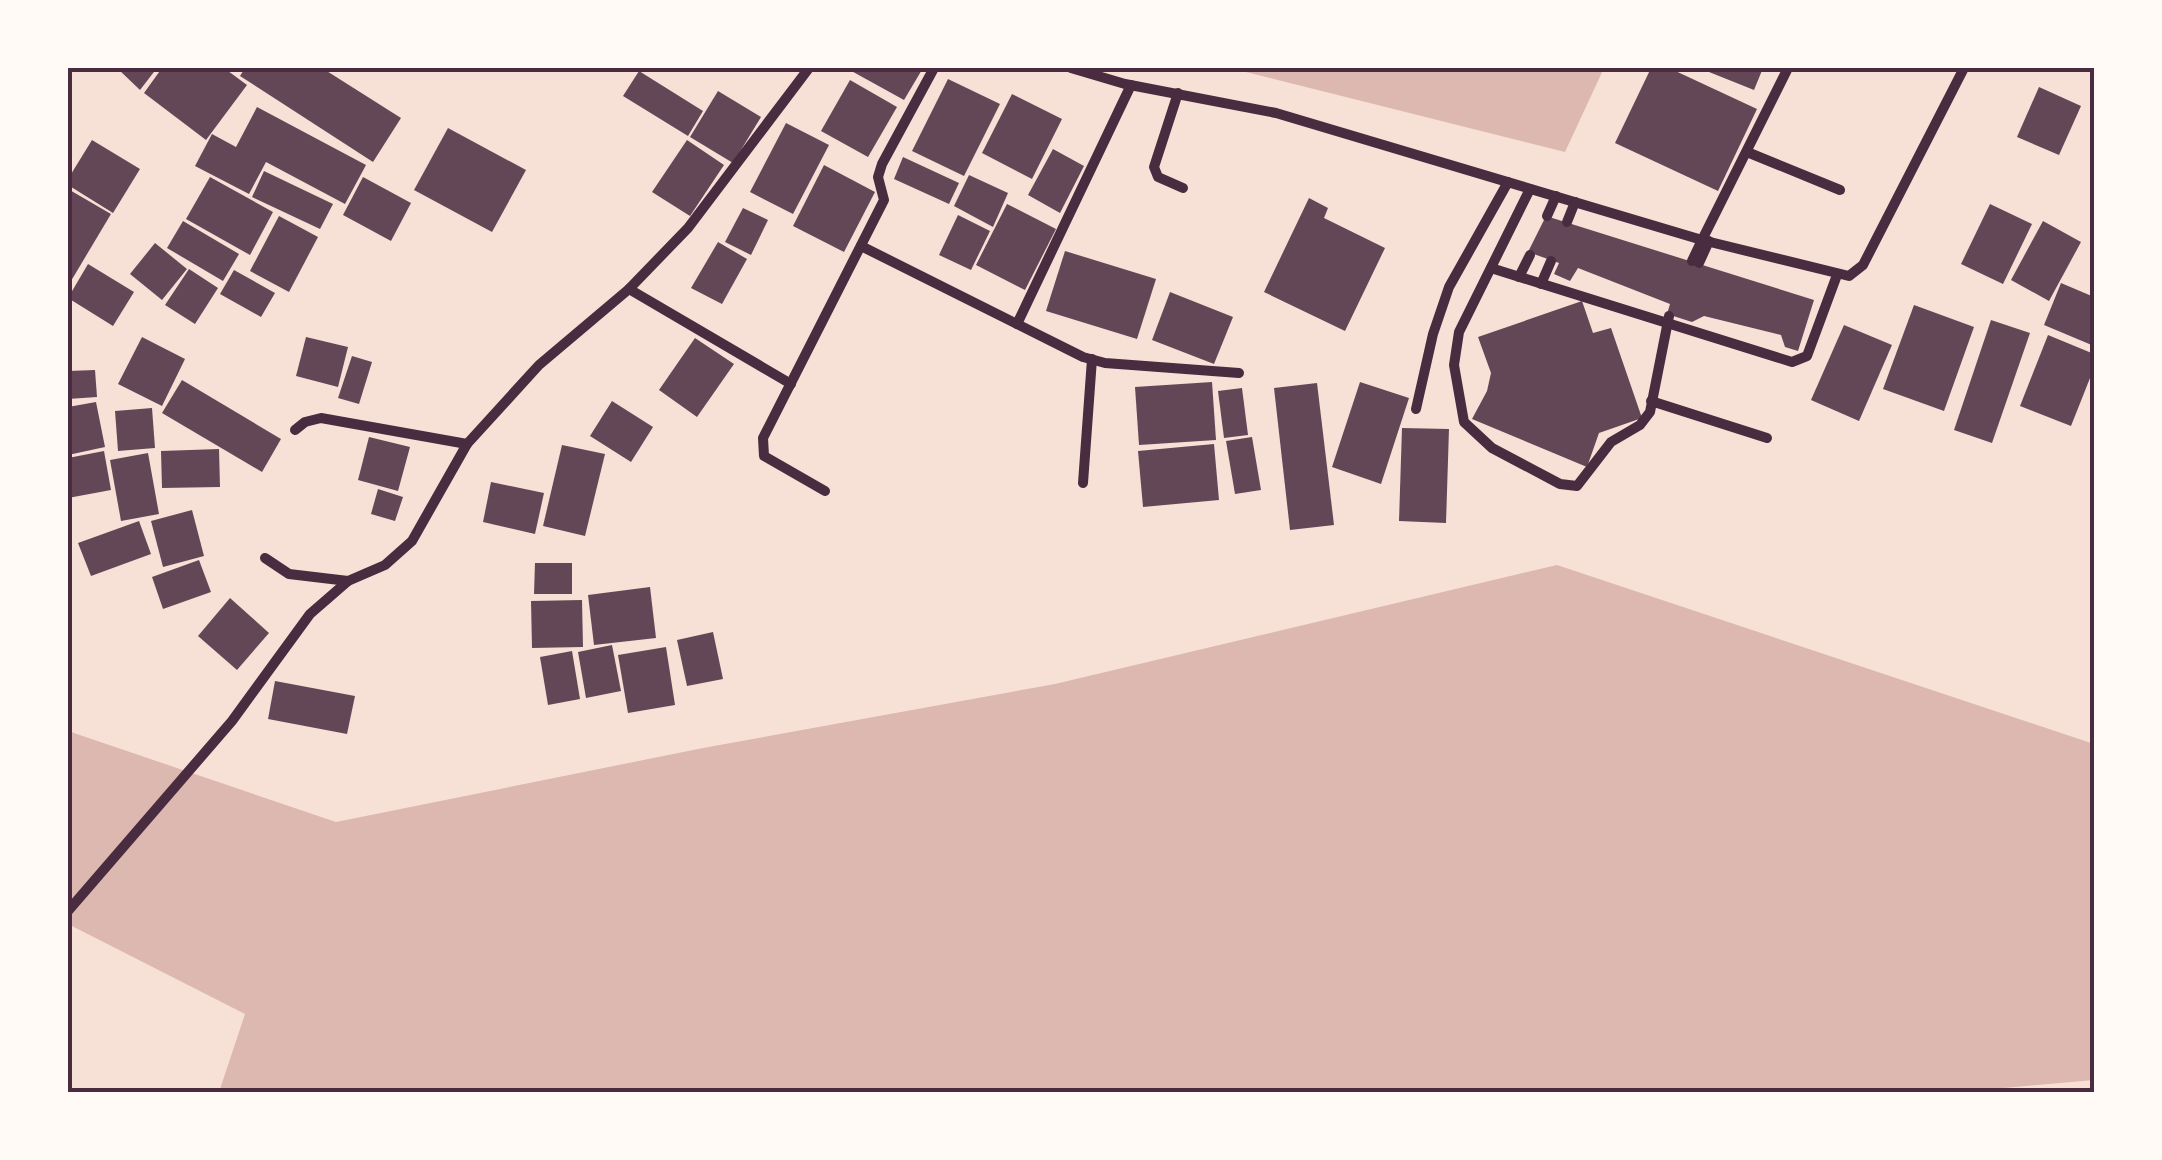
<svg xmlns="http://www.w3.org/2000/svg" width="2162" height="1160" font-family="'Sofia Sans Condensed',sans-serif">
  <rect width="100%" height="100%" fill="#f7e1d7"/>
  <g fill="#dcb8b0">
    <polygon points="1230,68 1604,68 1565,152"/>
    <polygon points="1557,565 2094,744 2094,1080 1960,1092 219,1092 245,1014 68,924 68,731 336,822 703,748 1055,684"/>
  </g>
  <g fill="#644757">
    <polygon points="117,68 157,68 140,90"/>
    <polygon points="162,68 224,68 247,85 206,140 144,93"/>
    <polygon points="245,68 322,68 401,118 373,162 240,76"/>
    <polygon points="846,68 923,68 904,100"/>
    <polygon points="1651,68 1669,68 1757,109 1718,191 1615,143"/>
    <polygon points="1699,68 1763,68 1754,90"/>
    <polygon points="639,71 703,111 688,136 623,96"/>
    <polygon points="948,79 1000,104 964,176 912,151"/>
    <polygon points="850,80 897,107 868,157 821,131"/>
    <polygon points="2039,87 2081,106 2059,155 2017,137"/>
    <polygon points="718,91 761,117 733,163 690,137"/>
    <polygon points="1012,94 1062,119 1032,179 982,153"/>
    <polygon points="257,107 366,165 345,204 266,162 249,194 195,166 212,134 236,147"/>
    <polygon points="786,123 829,145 793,214 750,192"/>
    <polygon points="448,128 526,170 492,232 414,190"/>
    <polygon points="92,140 140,169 113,213 68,185 68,179"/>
    <polygon points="687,140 724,165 690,216 652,192"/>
    <polygon points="1053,149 1084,166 1060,213 1028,195"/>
    <polygon points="903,157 959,183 949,204 894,179"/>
    <polygon points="824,165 875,192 844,252 793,226"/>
    <polygon points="264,171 333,204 320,229 252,197"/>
    <polygon points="969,175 1008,193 993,227 954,206"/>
    <polygon points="210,177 273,212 250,255 186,219"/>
    <polygon points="363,177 411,203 391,241 343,215"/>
    <polygon points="68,189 111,214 68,286"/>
    <polygon points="1309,198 1328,208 1324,218 1385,248 1345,331 1264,292"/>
    <polygon points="1007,204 1056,229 1025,290 976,265"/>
    <polygon points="1990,204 2032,224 2003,284 1961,264"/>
    <polygon points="743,208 768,220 751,255 725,242"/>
    <polygon points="958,215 990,231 971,270 939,255"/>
    <polygon points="279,216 318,237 289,292 250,271"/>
    <polygon points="1546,216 1814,300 1798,351 1785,347 1781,335 1704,316 1692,322 1667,314 1670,304 1578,268 1570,281 1554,274 1559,263 1528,252"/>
    <polygon points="183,221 239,254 223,281 167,248"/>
    <polygon points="2043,221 2081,242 2049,301 2011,280"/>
    <polygon points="718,242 747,259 722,304 691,288"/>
    <polygon points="155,243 187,269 162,300 130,274"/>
    <polygon points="1065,251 1156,279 1137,339 1046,311"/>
    <polygon points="88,264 134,292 113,326 68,298"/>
    <polygon points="189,269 218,288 195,324 165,305"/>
    <polygon points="234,270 275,293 261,317 220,294"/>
    <polygon points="2061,283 2094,297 2094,346 2044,325"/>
    <polygon points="1170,292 1233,317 1214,364 1152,340"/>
    <polygon points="1582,301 1593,333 1611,328 1642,418 1599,433 1587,467 1472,419 1487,391 1491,373 1478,337"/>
    <polygon points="1914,305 1974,327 1944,411 1883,389"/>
    <polygon points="1991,320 2030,333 1992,443 1954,430"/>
    <polygon points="1844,325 1892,345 1859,421 1811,400"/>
    <polygon points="2048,335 2094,354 2094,368 2071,426 2020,406"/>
    <polygon points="142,337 185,359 162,406 118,384"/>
    <polygon points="306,337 348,347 338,387 296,376"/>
    <polygon points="695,338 734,364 697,417 659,390"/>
    <polygon points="352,356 372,362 359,404 338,398"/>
    <polygon points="95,370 97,397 68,399 68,371"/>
    <polygon points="182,380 281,439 262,472 162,413"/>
    <polygon points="1212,382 1216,440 1139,445 1135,387"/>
    <polygon points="1360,382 1409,398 1381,484 1332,467"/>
    <polygon points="1317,383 1334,525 1290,530 1274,388"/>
    <polygon points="1242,388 1248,435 1224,438 1218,391"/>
    <polygon points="612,401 653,427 631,462 590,436"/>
    <polygon points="96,402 105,447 68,455 68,407"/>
    <polygon points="152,408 155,448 118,451 115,411"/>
    <polygon points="1402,428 1449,429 1446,523 1399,521"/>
    <polygon points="369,437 410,447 398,491 358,480"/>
    <polygon points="1252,437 1261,490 1235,494 1226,441"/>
    <polygon points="1214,444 1219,500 1143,507 1138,451"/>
    <polygon points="562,445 605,454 585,536 543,526"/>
    <polygon points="219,449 220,487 162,488 161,451"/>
    <polygon points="104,451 111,490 68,498 68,458"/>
    <polygon points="148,453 159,514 121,521 110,460"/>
    <polygon points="491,482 544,493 535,534 483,522"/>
    <polygon points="378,489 403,497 395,521 371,514"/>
    <polygon points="192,510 204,556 163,567 151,521"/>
    <polygon points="139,521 151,554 91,576 78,543"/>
    <polygon points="199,560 211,592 163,609 152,577"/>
    <polygon points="535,563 572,563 572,594 534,594"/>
    <polygon points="650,587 656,638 594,645 588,595"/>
    <polygon points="230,598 269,633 237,670 198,636"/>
    <polygon points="582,600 583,647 532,648 531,601"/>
    <polygon points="713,632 723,679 687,686 677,640"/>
    <polygon points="612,645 621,691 586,698 578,652"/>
    <polygon points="666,647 675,705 628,713 618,655"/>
    <polygon points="572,651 580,699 548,705 540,657"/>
    <polygon points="275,681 355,696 347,734 268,719"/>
  </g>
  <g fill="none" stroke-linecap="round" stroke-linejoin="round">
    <g stroke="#4a2c40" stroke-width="10">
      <polyline points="1071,68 1125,84 1276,113 1702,240 1788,68"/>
      <polyline points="1178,93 1154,167 1158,177 1183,188"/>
      <polyline points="1747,152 1840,190"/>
      <polyline points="1530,189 1459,332 1454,365 1464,422 1492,448 1560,484 1577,486 1611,442 1640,425 1650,412 1669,316"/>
      <polyline points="1547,216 1556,196"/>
      <polyline points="1567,222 1575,202"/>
      <polyline points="861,246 1083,357 1105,363 1239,373"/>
      <polyline points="1692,261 1702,240 1849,276 1863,265 1964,68"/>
      <polyline points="1699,263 1709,241"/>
      <polyline points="1491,268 1792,362 1807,356 1837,275"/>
      <polyline points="1519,277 1530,255"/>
      <polyline points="1541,284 1551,261"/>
      <polyline points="629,289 791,384"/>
      <polyline points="1017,324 1131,85"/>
      <polyline points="1651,401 1767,438"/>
      <polyline points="1416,409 1433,334 1449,287 1508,182"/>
      <polyline points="295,430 305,422 321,418 467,444"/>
      <polyline points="1083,483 1092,359"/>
      <polyline points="825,491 764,456 763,438 884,200 878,177 882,164 934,68"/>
      <polyline points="265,558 289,574 348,581"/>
      <polyline points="68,911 232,721 310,614 348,581 385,565 412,541 467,444 539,365 629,289 688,228 809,68"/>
    </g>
  </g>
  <rect width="2162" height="1160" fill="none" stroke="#fffaf5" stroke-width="140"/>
  <rect x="70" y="70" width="2022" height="1020" fill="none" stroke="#4a2c40" stroke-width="4"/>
</svg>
